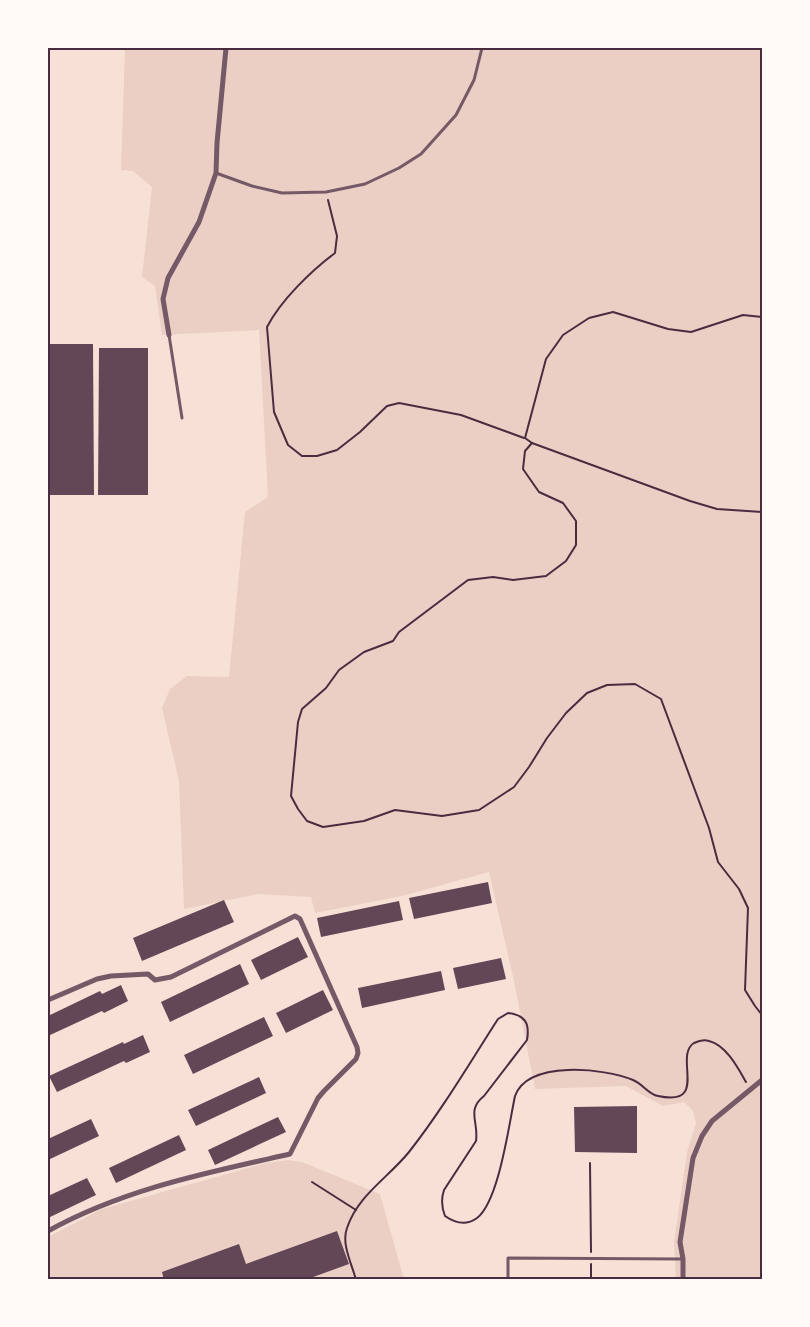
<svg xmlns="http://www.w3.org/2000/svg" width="810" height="1327" font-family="'Work Sans',sans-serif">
  <rect width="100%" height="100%" fill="#f7e1d7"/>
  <g fill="#ebcfc5">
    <polygon points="127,48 762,48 762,1279 676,1279 674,1242 687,1152 696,1123 693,1111 684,1102 663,1106 626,1086 535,1089 514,981 489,872 402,896 315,913 311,897 258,894 184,909 179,781 162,708 170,689 187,676 229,677 245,512 268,497 259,330 162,335 155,286 142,277 152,187 133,171 121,170 125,49"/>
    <polygon points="288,1160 302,1162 380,1194 404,1279 48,1279 48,1237 102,1209 266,1163"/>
  </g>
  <g fill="#644757">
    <polygon points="48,344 93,344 94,495 48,495"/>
    <polygon points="99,348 148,348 148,495 98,495"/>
    <polygon points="488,882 492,903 414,919 409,898"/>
    <polygon points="224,900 234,922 142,961 133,938"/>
    <polygon points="399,901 403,920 321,937 317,918"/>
    <polygon points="298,937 308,957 261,980 251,960"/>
    <polygon points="501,958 506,979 458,989 453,968"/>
    <polygon points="240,964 249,984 170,1022 161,1002"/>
    <polygon points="441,971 445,990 362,1008 358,988"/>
    <polygon points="121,985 128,1001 104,1013 102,1011 48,1036 48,1016 100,991 102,994"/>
    <polygon points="323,990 333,1010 286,1033 276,1013"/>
    <polygon points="264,1017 273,1036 193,1074 184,1055"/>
    <polygon points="143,1035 150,1052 126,1063 124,1061 57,1092 49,1076 123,1042 124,1044"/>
    <polygon points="259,1077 266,1093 196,1126 188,1110"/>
    <polygon points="637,1106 637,1153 575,1152 574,1107"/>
    <polygon points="278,1117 286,1132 215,1165 208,1150"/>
    <polygon points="91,1119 99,1136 48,1160 48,1139"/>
    <polygon points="179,1135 186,1150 116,1183 109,1168"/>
    <polygon points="87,1178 96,1195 48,1218 48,1196"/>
    <polygon points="337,1231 349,1264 305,1280 164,1280 162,1272 239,1244 246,1264"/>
  </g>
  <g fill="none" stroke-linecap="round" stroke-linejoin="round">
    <g stroke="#4a2c40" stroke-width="2">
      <path d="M328 200 337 236 335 253C311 271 281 300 267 327L274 412 288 445 302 456H317L337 450 360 432 387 406 399 403 461 415 524 438"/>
      <polyline points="762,317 743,315 691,332 668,329 613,312 589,318 563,335 546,359 525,438 532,443 690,501 717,509 762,512"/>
      <polyline points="532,443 525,451 523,469 539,492 563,503 576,521 576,545 566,561 546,576 513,580 493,577 468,580 399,632 393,641 364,652 339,670 326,688 302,709 298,722 291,796 298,809 307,821 323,827 364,821 395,810 442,816 479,810 514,787 529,767 547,738 566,713 587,693 607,685 635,684 661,699 709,828 718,862 739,889 748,908 745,990 755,1006 762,1015"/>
      <polyline points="590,1163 591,1252"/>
      <polyline points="312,1182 356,1210"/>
      <path d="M356 1280C352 1264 341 1244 347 1228 358 1195 388 1178 409 1152 442 1110 469 1064 498 1019L508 1013C525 1015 530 1023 527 1040L484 1096C466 1110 479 1122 476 1141L444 1190C441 1199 441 1206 445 1216 455 1223 466 1226 477 1218 499 1201 509 1124 515 1096 528 1060 604 1068 633 1080 643 1084 648 1094 658 1096 710 1107 673 1056 694 1043 698 1041 704 1039 709 1041 726 1045 738 1068 746 1082"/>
      <polyline points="591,1280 591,1264"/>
    </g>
    <g stroke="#755966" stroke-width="3">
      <polyline points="216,173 252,186 282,193 326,192 365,184 399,168 421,154 456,115 474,80 482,48"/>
      <polyline points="169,335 182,418"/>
      <polyline points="508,1280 508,1258 683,1259"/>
    </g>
    <g stroke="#755966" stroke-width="5">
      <polyline points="169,335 163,299 168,278 199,222 216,173 217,143 226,48"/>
      <path d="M48 1000 97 979 111 976 148 974 155 980 171 977 295 916 300 919 357 1047 358 1053 356 1059 324 1091 318 1098 290 1154C206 1173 124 1189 48 1231"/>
      <polyline points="683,1280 683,1259 680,1242 693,1158 702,1136 712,1121 762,1080"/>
    </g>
  </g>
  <rect width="810" height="1327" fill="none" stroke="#fffaf5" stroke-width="98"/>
  <rect x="49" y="49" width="712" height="1229" fill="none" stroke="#4a2c40" stroke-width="2"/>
</svg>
